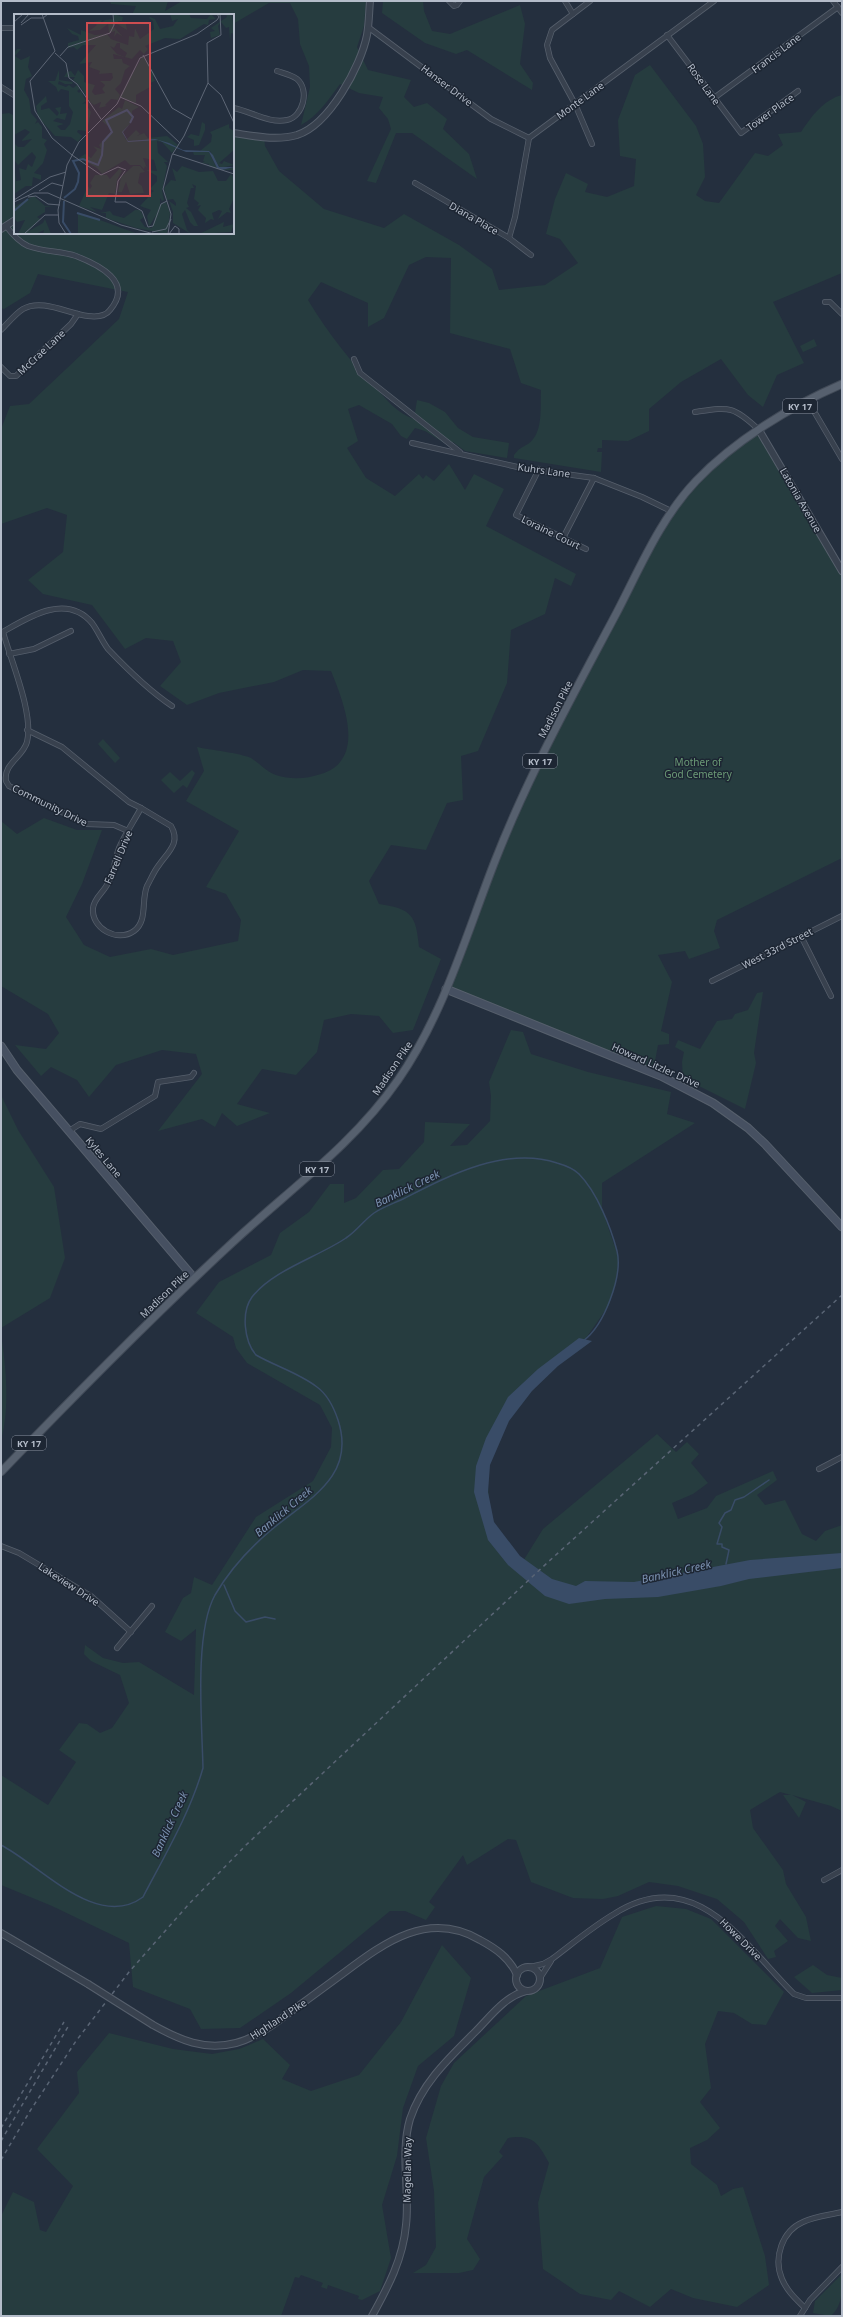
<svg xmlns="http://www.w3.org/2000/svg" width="843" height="2317" font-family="'Noto Sans',sans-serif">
  <rect width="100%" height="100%" fill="#242f3e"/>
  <g fill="#263c3f">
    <path d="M110 1H168L165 11 182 1H366L364 26 357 47 368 70 411 80 404 97 414 107 427 103 447 119 443 129 469 154 477 179 412 133H396L376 183 367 181 391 129 388 119 379 108 383 97 359 93 340 84C329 99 318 116 301 125L310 87 309 66 300 44 298 19 290 3H269L233 24V15H132L136 6 111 4Z"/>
    <polygon points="383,1 423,1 424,11 432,31 450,34 520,5 525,24 520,64 533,83 532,90 467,50 456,54 425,43 382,13"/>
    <path d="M650 65 696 126 703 144 705 177 696 195 705 201 719 203 755 153 768 156 783 145 778 134 801 132C812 116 823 100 842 95V273L773 302 804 363 777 375 763 407 748 395 721 359 681 382 649 409V431L628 441 602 440V448H598L597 452H602L601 472 514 458V455C519 448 521 448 528 444 544 433 540 406 541 390L521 383 510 349 450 333 451 258 426 257 409 265 384 318 368 327V303L321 282 308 300C328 333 350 361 376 388 388 401 397 413 414 419L417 400 429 403 445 412 458 428 473 437 509 443 507 458 465 451 453 442 449 446 425 431 415 428 407 439 401 436 392 424 359 405 348 409 358 441 347 448 366 478 395 496 419 474 423 479 426 475 434 481 449 464 465 490 474 474 504 489 486 526 576 574 571 586 555 578 545 614 511 630 507 683 478 751 461 756 463 800 447 803 426 850 391 845 369 881 379 904C412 909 416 915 419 947L441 959 413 1030 393 1033 379 1016 351 1014 324 1020 317 1052 296 1075 262 1069 237 1104 270 1113 237 1126 222 1113 215 1127 202 1119 158 1131 202 1074 196 1054 162 1050 116 1065 89 1097 77 1080 51 1067 41 1076 15 1045 46 1049 59 1033 48 1014 1 986V821L17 834 44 818 77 830H102L82 884 66 917 84 945 110 957 151 949 173 955 238 941 241 920 226 894 206 887 239 831 186 801 204 771 197 747C210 750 240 753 251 758 259 763 267 772 276 775 291 780 306 779 321 774 367 760 344 703 331 671L303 670 274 682 219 693 187 705 160 686 181 662 173 641 146 638 125 649 92 605 43 594 28 580 63 552 67 515 47 508 1 524V429L10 406 29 404 119 319 128 292 38 274 30 293 4 309 1 308V114L9 113 15 116V233H233V133L264 137 265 146 279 171 324 209 384 228 404 214 459 245 492 269 499 290 545 285 578 263 560 239 546 234 555 199 566 173 588 184 585 192 607 197 634 186 636 159 620 156 618 120 635 75Z"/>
    <polygon points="814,339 817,346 803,352 800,346"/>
    <polygon points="759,430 842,571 842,858 717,920 714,931 720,948 689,959 685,951 658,955 672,982 661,1031 669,1034 669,1044 658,1045 653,1072 446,989 503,840 641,564 696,481"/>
    <polygon points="103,739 120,758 115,763 98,744"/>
    <polygon points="192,770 195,773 187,788 183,785 174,793 161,780 170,772 180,781"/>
    <polygon points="763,992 754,1053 756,1063 745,1109 683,1078 682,1062 684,1052 675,1047 678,1040 700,1049 717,1021 732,1019 735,1014 748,1010 757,993"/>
    <polygon points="511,1030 523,1032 531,1054 588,1072 671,1092 667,1114 695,1123 602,1183 602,1209 619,1259 615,1285 609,1305 586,1338 565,1354 517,1400 486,1461 491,1525 520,1566 543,1529 657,1434 676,1452 687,1442 699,1454 691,1463 708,1483 693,1494 672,1503 678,1519 707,1508 716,1496 773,1471 777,1480 757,1495 765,1505 785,1500 802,1534 816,1541 825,1531 842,1525 842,1811 831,1806 792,1795 806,1802 799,1818 783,1795 791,1795 780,1792 750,1810 753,1828 783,1870 786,1884 806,1917 811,1941 798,1938 780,1919 775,1926 788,1941 774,1951 776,1957 768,1959 744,1922 717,1899 678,1886 649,1882 618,1896 603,1899 573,1898 531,1882 516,1840 508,1839 467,1865 463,1855 429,1902 435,1907 426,1920 405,1911 390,1911 291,1993 240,2028 201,2029 190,2009 133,1987 129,1943 52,1906 1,1885 1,1775 48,1805 76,1762 59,1750 79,1723 87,1724 100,1733 112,1728 129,1703 120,1675 91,1661 84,1654 85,1645 103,1658 123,1663 139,1662 194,1695 196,1629 181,1641 165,1632 183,1598 191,1593 194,1577 212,1585 256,1517 313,1481 331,1447 332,1428 320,1405 247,1363 236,1348 233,1337 196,1313 219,1282 271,1255 280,1233 309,1212 330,1184 344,1184 344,1203 356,1198 383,1170 399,1169 424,1142 425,1122 470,1124 450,1146 467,1145 490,1121 491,1096 489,1082"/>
    <polygon points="1,1095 18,1130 54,1187 65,1258 50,1298 1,1328"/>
    <path d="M1 1334C6 1367 10 1408 1 1440Z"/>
    <path d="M656 1906 686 1909 711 1919 784 1992 766 2025 752 2024 734 2013 718 2011 705 2044 711 2088 700 2102 720 2128 707 2140 690 2148 691 2164 717 2185 721 2196 733 2189 743 2187 765 2256 769 2285 737 2307 693 2298 671 2289 650 2307 619 2291 611 2300 580 2294 543 2269 538 2203 549 2163C538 2143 533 2134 508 2138L499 2152 503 2156 484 2177 467 2239 480 2259 473 2270 459 2273H413L426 2265 436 2247 434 2191 426 2138 441 2086 454 2063 526 1996 600 1968 622 1917Z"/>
    <polygon points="442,1945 471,1978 454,2036 418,2066 403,2108 397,2156 382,2205 391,2258 380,2291 362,2300 358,2299 359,2296 328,2285 327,2289 321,2287 323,2283 301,2275 299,2278 295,2277 281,2316 1,2316 1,2216 13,2192 34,2202 40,2230 46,2232 73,2186 37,2149 79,2093 77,2072 109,2033 173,2049 212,2054 239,2049 263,2039 290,2065 282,2079 311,2091 359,2075 401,2022"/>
    <polygon points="813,1965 827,1975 842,1978 842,1990 812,1993 794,1977"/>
    <path d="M842 2274C842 2290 843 2305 831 2316L813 2313 815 2301Z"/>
  </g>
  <polygon fill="#394c67" points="579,1338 592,1341 558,1366 532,1391 509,1421 490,1465 488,1492 494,1522 520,1556 552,1579 576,1586 585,1581 634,1582 750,1560 842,1553 842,1568 749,1579 721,1586 658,1597 605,1599 569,1604 545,1596 508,1565 488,1540 474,1492 476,1466 486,1438 508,1397 538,1369"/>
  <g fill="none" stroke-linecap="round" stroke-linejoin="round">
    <g stroke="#394c67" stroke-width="1.5">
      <polyline points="726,1564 729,1550 722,1547 722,1544 717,1544 722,1527 719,1523 725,1513 731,1510 735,1500 744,1497 769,1480"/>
      <polyline points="224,1585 235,1611 246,1622 265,1617 275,1619"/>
      <path d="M1 1845C40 1865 97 1931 143 1897 165 1855 190 1813 203 1768 202 1723 194 1633 215 1595 229 1571 250 1548 270 1531 306 1500 357 1478 338 1420 334 1408 328 1395 317 1387 299 1373 275 1366 256 1355 244 1341 241 1312 252 1297 273 1270 318 1257 346 1238 357 1231 364 1220 374 1213 383 1207 395 1203 405 1198 450 1175 506 1146 557 1163 564 1165 574 1169 579 1174 597 1192 611 1228 617 1251 623 1276 604 1326 583 1341"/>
    </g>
    <defs>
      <g id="minor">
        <polyline points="449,1 454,6 457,5 460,1"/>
        <polyline points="565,1 573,14"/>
        <polyline points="590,1 552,30 547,45 550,58 575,104 592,144"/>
        <polyline points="833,1 842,13"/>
        <polyline points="368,27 491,119 529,138"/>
        <polyline points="1,28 15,28"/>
        <polyline points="667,35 741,133 798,91"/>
        <polyline points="1,87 14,95"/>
        <polyline points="714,98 838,7"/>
        <path d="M233 108C251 111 269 124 287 120 303 117 310 90 297 79 292 75 283 73 277 71"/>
        <polyline points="415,183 509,238 531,255"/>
        <polyline points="509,238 515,217 529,138 714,1"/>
        <polyline points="825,302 830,302 842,314"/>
        <path d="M1 330C8 323 15 314 23 309 42 298 69 314 88 316 96 317 105 317 110 310 134 282 99 265 76 256 61 251 44 252 28 246 19 242 12 234 6 226"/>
        <polyline points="354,359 360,373 460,452"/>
        <polyline points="1,367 10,376 16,376 71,324 78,314"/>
        <polyline points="808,401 842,459"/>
        <path d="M695 412C729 407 733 405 759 430"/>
        <polyline points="412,443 522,468 594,478 642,497 671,511"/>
        <polyline points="539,469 516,515 586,549"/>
        <polyline points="563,538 594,478"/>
        <path d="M3 632C11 661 34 714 27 742 23 757 3 764 6 781L9 786 86 824 114 825 128 831"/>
        <path d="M1 633C27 618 66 592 92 623 98 631 102 641 108 649 127 669 148 690 172 706"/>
        <polyline points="9,654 34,649 71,631"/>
        <polyline points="27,730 62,747 129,802 141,808"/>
        <path d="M141 808 171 826C181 843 168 852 159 865 154 871 151 879 147 886 141 900 148 921 134 931 117 943 91 928 93 908 94 898 104 892 108 883 114 872 115 859 119 848 125 834 134 821 141 808Z"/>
        <polyline points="801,936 831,996"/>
        <polyline points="712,981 842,916"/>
        <polyline points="69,1131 80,1124 101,1129 155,1096 158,1082 191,1077 194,1073"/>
        <polyline points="819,1469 842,1457"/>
        <polyline points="1,1546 19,1553 91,1596 131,1632"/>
        <polyline points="117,1648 152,1606"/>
        <polyline points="824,1880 842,1870"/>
        <path d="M530 1967 543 1964 552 1959C572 1944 592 1927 614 1914 695 1862 744 1944 794 1994L806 1998H842"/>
        <polyline points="540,1978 551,1961"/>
        <path d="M805 2308C796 2299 787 2291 782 2279 773 2258 782 2231 803 2222 815 2216 830 2215 842 2212"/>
        <polyline points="800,2316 810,2300 842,2267"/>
      </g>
      <g id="tertiary">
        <path d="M233 133C254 136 276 141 297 135 329 125 361 66 367 35 369 24 369 12 370 1"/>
        <polyline points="1,229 15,220"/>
        <polyline points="759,430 842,571"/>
        <polyline points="1,1933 88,1984"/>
        <circle cx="528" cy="1979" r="12"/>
        <path d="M153 2025C180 2040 204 2051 236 2043 255 2038 273 2025 289 2013 307 2000 326 1986 345 1972 385 1942 429 1910 480 1940 495 1948 510 1958 517 1975"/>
        <path d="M372 2316C388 2287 403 2259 406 2225 410 2191 400 2153 410 2119 422 2083 449 2058 475 2032 490 2017 505 1996 526 1991"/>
      </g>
      <g id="secondary">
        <polyline points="446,989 661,1076 713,1103 748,1128 765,1144 842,1227"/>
        <polyline points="1,1046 17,1070 194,1278"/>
      </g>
      <path id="primary" d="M1 1472C76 1394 152 1317 232 1243 289 1190 353 1145 398 1080 444 1014 466 935 495 861 528 776 573 695 616 614 640 568 660 519 696 481 734 441 791 406 842 384"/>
    </defs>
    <use href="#minor" stroke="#565f6c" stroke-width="6"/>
    <use href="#tertiary" stroke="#565f6c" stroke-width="8"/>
    <use href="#secondary" stroke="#565f6c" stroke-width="9"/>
    <use href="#primary" stroke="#414a57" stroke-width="9"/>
    <use href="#minor" stroke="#38414e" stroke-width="4.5"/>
    <use href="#tertiary" stroke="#38414e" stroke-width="6"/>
    <use href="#secondary" stroke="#465061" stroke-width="7"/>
    <use href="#primary" stroke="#56606e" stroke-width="7"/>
    <g stroke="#5a6575" stroke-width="1.5" stroke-dasharray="4 4" stroke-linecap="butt">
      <polyline points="1,2128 64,2022"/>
      <polyline points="1,2141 69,2025"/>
      <polyline points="1,2160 30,2111 76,2041 129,1972 189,1904 245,1846 547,1563 842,1295"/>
    </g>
    <defs>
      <polyline id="tertiary-bridge" points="88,1984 153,2025"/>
    </defs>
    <use href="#tertiary-bridge" stroke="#565f6c" stroke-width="8" stroke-linecap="butt"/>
    <use href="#tertiary-bridge" stroke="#38414e" stroke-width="6"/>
  </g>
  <g text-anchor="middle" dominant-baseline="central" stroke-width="3" stroke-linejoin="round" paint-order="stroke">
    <g fill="#1d2633" stroke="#878f9c" stroke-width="1">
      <rect x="783" y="399" width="34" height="14" rx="3"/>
      <rect x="523" y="754" width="34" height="14" rx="3"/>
      <rect x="300" y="1162" width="34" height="14" rx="3"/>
      <rect x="12" y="1436" width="34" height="14" rx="3"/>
    </g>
    <g font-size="9" font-weight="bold" fill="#b4bcc9">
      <text x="800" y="406">KY 17</text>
      <text x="540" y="761">KY 17</text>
      <text x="317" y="1169">KY 17</text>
      <text x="29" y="1443">KY 17</text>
    </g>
    <g font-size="10" fill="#b4bcc9" stroke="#1d2633">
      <text transform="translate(776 53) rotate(-37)">Francis Lane</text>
      <text transform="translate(704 84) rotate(54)">Rose Lane</text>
      <text transform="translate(447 85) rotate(37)">Hanser Drive</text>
      <text transform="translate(580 100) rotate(-36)">Monte Lane</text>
      <text transform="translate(770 112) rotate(-36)">Tower Place</text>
      <text transform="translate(474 218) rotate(30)">Diana Place</text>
      <text transform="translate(41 352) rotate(-43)">McCrae Lane</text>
      <text transform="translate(544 470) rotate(8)">Kuhrs Lane</text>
      <text transform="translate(801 500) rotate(60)">Latonia Avenue</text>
      <text transform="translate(551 532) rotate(26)">Loraine Court</text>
      <text transform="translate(555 709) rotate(-63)">Madison Pike</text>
      <text transform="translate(50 805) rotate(26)">Community Drive</text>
      <text transform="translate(118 857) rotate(-67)">Farrell Drive</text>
      <text transform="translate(777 948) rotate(-27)">West 33rd Street</text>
      <text transform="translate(656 1065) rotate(24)">Howard Litzler Drive</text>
      <text transform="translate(392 1068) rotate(-56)">Madison Pike</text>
      <text transform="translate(104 1157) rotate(50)">Kyles Lane</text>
      <text transform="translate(164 1294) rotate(-44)">Madison Pike</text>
      <text transform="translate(69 1584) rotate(33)">Lakeview Drive</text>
      <text transform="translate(741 1939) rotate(45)">Howe Drive</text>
      <text transform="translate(278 2019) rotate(-33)">Highland Pike</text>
      <text transform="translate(407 2170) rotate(-89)">Magellan Way</text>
    </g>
    <g font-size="10" fill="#6b9a76" stroke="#1d2633">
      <text x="698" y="762">Mother of<tspan x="698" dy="12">God Cemetery</tspan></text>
    </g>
    <g font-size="11" font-style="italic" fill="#7c92b1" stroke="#1d2633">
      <text transform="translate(407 1188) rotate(-26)">Banklick Creek</text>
      <text transform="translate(283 1511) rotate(-40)">Banklick Creek</text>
      <text transform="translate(676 1571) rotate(-13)">Banklick Creek</text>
      <text transform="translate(169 1824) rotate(-65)">Banklick Creek</text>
    </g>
  </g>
  <g transform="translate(14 14)">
    <rect width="220" height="220" fill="#242f3e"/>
    <path d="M99 0 109 3 108 7H104L105 10H112L113 16 101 9 100 13 109 23 103 19 100 23 101 17 95 19 94 10 86 16 75 17 83 11 79 8 88 6 86 10 91 6 100 5ZM156 0H175L177 4 193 5 197 0 202 5 195 6 194 11 190 10 166 25 151 24 131 32 134 35 130 40 126 36 118 45 99 40 100 45H108L109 49 116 52 111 56 107 69 101 75 106 81 104 86 97 85 91 91 93 92 85 94 87 88 80 91 77 89 66 72 59 66 61 63H50L53 58 57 57 61 62 64 56 70 62V68L81 71 78 78 81 81 91 79 88 75 91 71 86 67H96L99 64 98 59 85 60 86 57 75 53 78 48 65 50 82 31H69L63 36 60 33 54 34V29L65 26 64 22 58 20 53 14 67 21V16L81 21 93 20 97 25 114 31 115 22 120 23 121 14 126 25 140 15 139 7 135 4 136 3 141 5 146 15 159 12 164 5 158 7ZM103 29H106V34L113 39 111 43 103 40 96 32 100 34ZM212 0H218L220 20 217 19 216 26 215 13 212 14 207 8 204 12 206 21 197 24 196 18 201 17 197 14 213 3ZM3 35H7L1 42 7 46 16 42 14 53 18 62 12 65 10 76 15 85 17 99 23 106 21 110 24 108 28 113V124L33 126 30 130 33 136 29 149 20 159 27 161V166L19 163 18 172H12L0 180V160L1 158 2 167 7 166 5 154 12 156 14 150 18 153 22 143 18 138 4 151 0 146V129L4 133H10L18 125 7 127 16 118 11 115 0 121V39ZM129 41 141 61 139 63 141 67 136 69 138 72 122 81V89L106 83ZM45 56V66L59 68 58 70H51L45 67 44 70 52 73 55 71 59 74 63 71 66 75 63 77 65 79 67 77 72 87 68 90 71 89 77 98 73 117 64 116 63 118 68 122 64 128 57 123 41 122 24 103 22 92 32 82 33 88 27 92V96L35 94 43 102 45 99 41 94 47 93 46 100 53 99 51 106 43 104 39 107 50 110 43 112 47 116H51L56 110 59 98 55 92V77L47 75 44 78 42 73 34 67H41ZM111 86 125 93 118 97V107L109 118 112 126 122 116 126 120 123 122 130 119 134 124 153 122 164 131 158 139 148 128 143 127 144 139 154 148H150L153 152 148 177 150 186 148 187 146 184V191L152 188 156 199 153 220 122 214 92 204V199H86L96 197 99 201 110 204 121 196H126L130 203 126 206 131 213 138 214 142 201 135 213 133 202 137 196 126 192 138 179 134 181 140 177 136 175 143 167V162L132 156 143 157 140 146 129 144 133 154 131 152 130 155 126 151H116L111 146 88 160 83 154 65 144 71 140 77 144 83 136 79 132 87 135 85 131 98 116 88 107 105 93 108 95ZM188 108 191 110V116L185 131 180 132V126L173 123 177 120 185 122ZM215 110V114L220 117V136L205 149 208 150 210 147 220 151 206 154 196 137H186L197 128 198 121 196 118ZM179 138H195L201 151 208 156 220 153V156H209L195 152V150L188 149 191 147H189L191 141H180ZM119 152H126L131 158 126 159 124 169 128 172 130 179 116 180 112 168 108 178H104L107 163ZM168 152 185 158 199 157 204 167H212L217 160 220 164V184L215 195 217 199 213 198 204 205 208 197 205 196 198 199 200 206 197 205 191 209 192 204 184 196 187 191 183 192 185 189 180 185 182 172 178 170 180 174H177L173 189 175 193 172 194 177 198 184 212H180L176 208 171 196 168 200 173 216 177 220 159 209V198L155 187 162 192V189L159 185 153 186 150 174 157 166 162 167 158 154 163 158ZM106 154 108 157 103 166 101 180 95 179 88 196 76 193 83 198 65 192 74 172 76 175 78 172 76 169 81 161H93L96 165ZM20 182 31 192 40 193H31V198L23 203 26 205 15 217 29 209 31 205 37 220H29L30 216 22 220H4L11 206 3 208 0 204 1 192ZM64 200 86 206 124 220H64ZM210 208 209 213 220 210 217 218 185 220Z" fill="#263c3f" fill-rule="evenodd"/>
    <path d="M117 109 109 118 114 127 141 125 155 129 169 136 195 137 199 141 205 153H220L208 156 203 154 195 138H172L144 126 114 128 108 118Z" fill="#394c67"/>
    <path fill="none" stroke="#394c67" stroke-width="2" d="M50 184 61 175 64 168 65 159 59 147 69 145 84 151 88 141 89 128 98 118 92 106 113 96 119 103 116 109M50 187 49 208 57 220M0 197 14 185M63 199 86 206"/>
    <path fill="none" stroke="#5e6776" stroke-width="1" d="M28 0 41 37 16 67 21 97 38 124 58 141M0 8 9 0M7 9 15 0M7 11 17 4H29L34 0M41 39 52 49 55 64 63 70 87 105M129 41 158 94 177 105M46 42 54 33 96 19 100 11 99 0M194 69 207 81 220 109M106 83 127 92 166 129M159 140 220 160M58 141 87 161 104 153 112 156M111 157 104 167 101 188H112L128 197 134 213 139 212 147 190 153 187M25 177 38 169 49 172M14 183 22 182 34 190 46 191M0 186 36 163 52 158M0 188 20 179H34L107 211 140 220M138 218 152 215 157 205M10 220 31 201H45M52 220 45 209 44 196 53 151 65 128 103 90 126 44 183 20 203 6 205 3 203 0M154 220 157 200 149 175 158 141 170 122 194 69 193 29 207 21 206 0M155 220 161 212 165 215V220"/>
    <path fill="#ce4d50" fill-opacity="0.15" stroke="#ce4d50" stroke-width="2" d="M73 9H136V182H73Z"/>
    <rect width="220" height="220" fill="none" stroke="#b4bcc9" stroke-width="2"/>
  </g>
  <rect width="843" height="2317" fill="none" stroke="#b4bcc9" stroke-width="4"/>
</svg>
